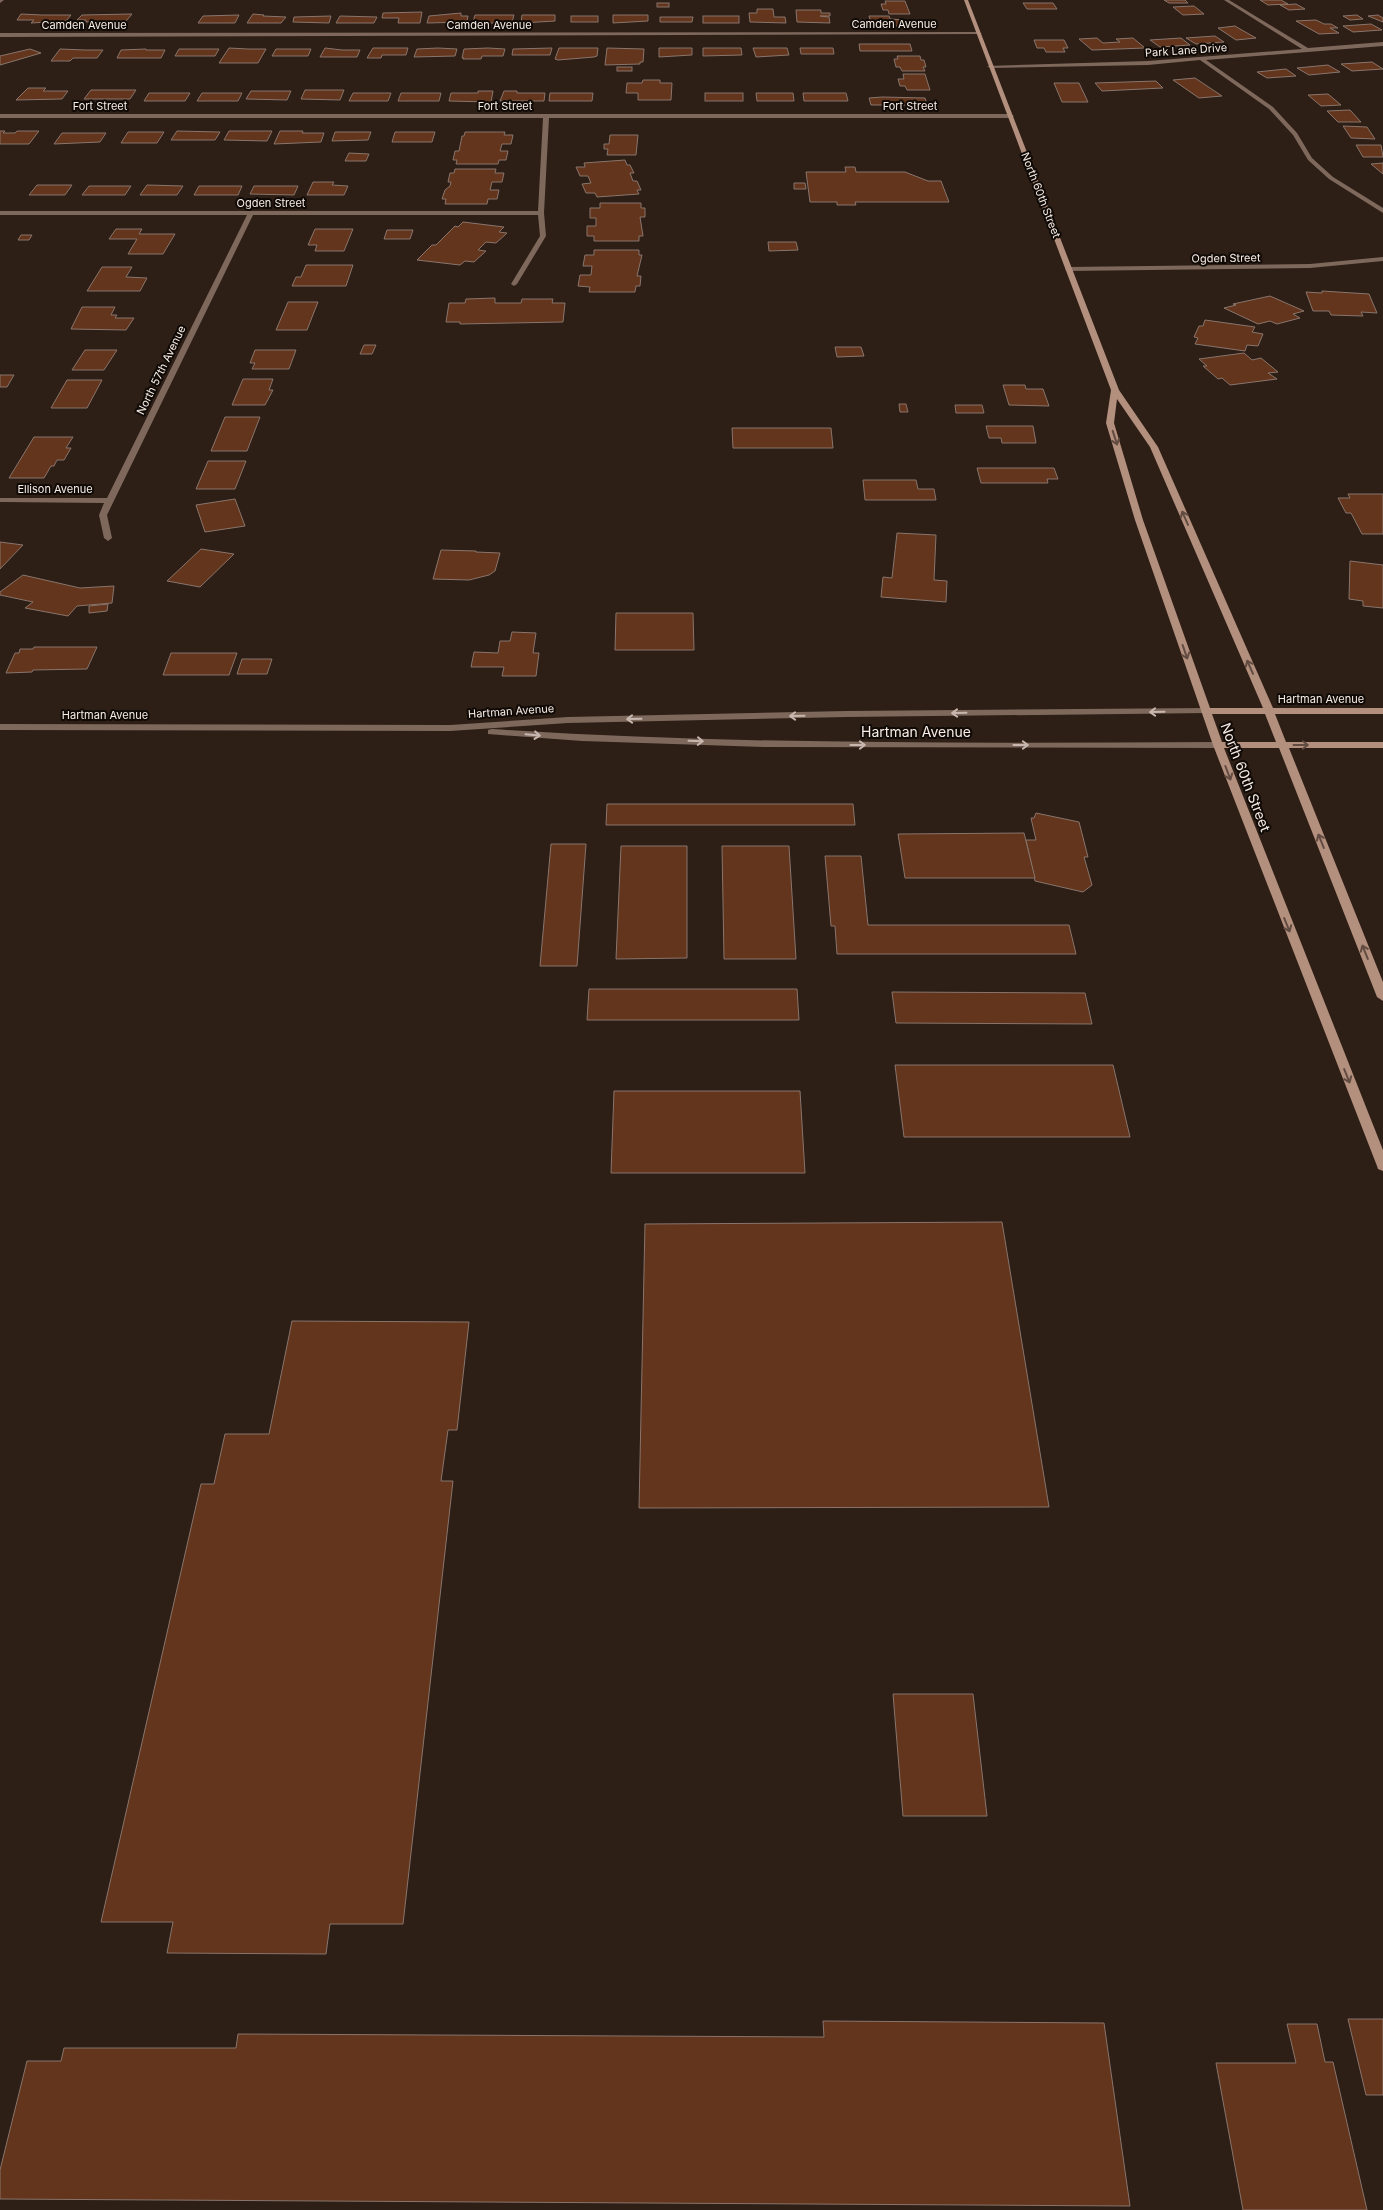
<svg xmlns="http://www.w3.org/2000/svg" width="1383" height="2210" font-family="Inter,sans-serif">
  <rect width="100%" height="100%" fill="#2d1e16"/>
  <g fill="#62351c" stroke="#89756c">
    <polygon points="1164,0 1185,0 1188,3 1169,3"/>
    <polygon points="1260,0 1281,0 1288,4 1268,5"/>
    <polygon points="885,1 905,1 910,14 889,14 888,10 883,10 881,4 886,4"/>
    <rect x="657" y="3" width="12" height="4"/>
    <polygon points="1023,3 1053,3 1057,9 1027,9"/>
    <polygon points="1296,4 1305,9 1289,10 1280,5"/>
    <polygon points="1194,6 1204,14 1183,15 1173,7"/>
    <polygon points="757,9 773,9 774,17 785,17 786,23 750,22 749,13 757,13"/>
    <polygon points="796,10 821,10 821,13 830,13 830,16 820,16 829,17 830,23 797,22"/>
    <polygon points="422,12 420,23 398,23 399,18 382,18 383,13"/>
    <polygon points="461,13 461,16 468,16 467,22 427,23 429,16"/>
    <polygon points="21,14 42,15 71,15 66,21 31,23 34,20 17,20"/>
    <polygon points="132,14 126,21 86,22 86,20 77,20 82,15"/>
    <polygon points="253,14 264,15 263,16 286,17 281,23 247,23"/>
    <polygon points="239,15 235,23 198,23 203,16"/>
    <polygon points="475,15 514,15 512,22 494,23 475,23 473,22"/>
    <polygon points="522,15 555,15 555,21 521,23"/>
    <polygon points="613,15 648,15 648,21 613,23"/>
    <polygon points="1357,15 1363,19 1350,20 1343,16"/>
    <polygon points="1378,15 1383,18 1383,22 1368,16"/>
    <polygon points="331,16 329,23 293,22 294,17"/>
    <polygon points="340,16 377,17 374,23 336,23"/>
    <rect x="571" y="16" width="27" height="6"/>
    <rect x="703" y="16" width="36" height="7"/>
    <polygon points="869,16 889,16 890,19 904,20 906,26 856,26 854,20 870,20"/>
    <polygon points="660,17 693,17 692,22 660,22"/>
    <polygon points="1316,20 1324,24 1331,24 1338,28 1330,28 1339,33 1319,34 1296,21"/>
    <polygon points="1371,24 1382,30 1353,32 1343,26"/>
    <polygon points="1235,26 1240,29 1256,38 1236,40 1218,28"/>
    <polygon points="1215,36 1224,42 1196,44 1186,38"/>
    <polygon points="1097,38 1103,43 1120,42 1116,39 1133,38 1145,48 1092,50 1079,39"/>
    <polygon points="1181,38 1190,45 1160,47 1150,40"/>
    <polygon points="1034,40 1064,40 1068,48 1063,48 1065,52 1046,52 1044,48 1037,48"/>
    <polygon points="859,44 910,44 912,51 860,51"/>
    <polygon points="229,48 248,49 266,49 258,63 219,63"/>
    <polygon points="325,48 342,50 360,50 357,57 320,57"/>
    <polygon points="373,48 408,48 406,55 382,55 381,58 367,58"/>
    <polygon points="438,48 457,49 455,56 414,57 417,49"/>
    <polygon points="488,48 505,49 503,56 482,56 481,59 463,59 464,58 462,58 464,49"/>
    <polygon points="552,48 550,55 512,55 513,49"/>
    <polygon points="559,48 598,48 597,56 594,57 558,60 555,59"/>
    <polygon points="607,48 644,49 643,62 640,62 640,64 605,65"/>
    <polygon points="659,48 692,48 692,55 659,57"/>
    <polygon points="703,48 741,48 742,55 703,56"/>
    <polygon points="753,48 787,48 789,55 756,57"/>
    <polygon points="800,48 833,48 834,54 801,54"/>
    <polygon points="30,49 41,53 0,65 0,56"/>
    <polygon points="60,49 85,50 103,50 97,58 73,58 70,61 51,61"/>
    <polygon points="146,49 146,50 165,50 161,58 117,58 121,50"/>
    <polygon points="179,49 219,49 215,56 175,56"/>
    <polygon points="276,49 311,49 308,56 272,56"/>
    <polygon points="897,56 920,56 921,60 924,60 926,67 923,67 925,71 902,71 900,67 896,67 894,59 898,59"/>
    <polygon points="1372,62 1383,69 1352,71 1341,64"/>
    <polygon points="1328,65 1340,72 1309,75 1297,68"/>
    <rect x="617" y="67" width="15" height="4"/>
    <polygon points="1286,69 1296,76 1267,78 1257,72"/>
    <polygon points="903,74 925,74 930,90 907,90 905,86 900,86 898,79 904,79"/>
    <polygon points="1195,78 1222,96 1199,98 1173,80"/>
    <polygon points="643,80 660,80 660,83 672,83 671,100 638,100 638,93 626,93 627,83 642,83"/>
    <polygon points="1156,81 1163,88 1102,91 1095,83"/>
    <polygon points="1054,83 1079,83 1088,102 1062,102"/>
    <polygon points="28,88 46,88 43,91 68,91 62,99 16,100"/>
    <polygon points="91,90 136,90 130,99 84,99"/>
    <polygon points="305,90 344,90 340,100 301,99"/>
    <polygon points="251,91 291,91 287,100 246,99"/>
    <polygon points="478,91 493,91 491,102 449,101 451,93 478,93"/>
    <polygon points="504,91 517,91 517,93 545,93 544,101 500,101"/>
    <polygon points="149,93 190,93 185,101 144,101"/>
    <polygon points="202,93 242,93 238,101 197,101"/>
    <polygon points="353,93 391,93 388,101 349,101"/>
    <polygon points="401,93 441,93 439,101 398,101"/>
    <polygon points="550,93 593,93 592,101 549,101"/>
    <rect x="705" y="93" width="38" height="8"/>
    <polygon points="756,93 793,93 794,101 757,101"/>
    <polygon points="803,93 846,93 848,101 804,101"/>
    <polygon points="1328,94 1341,105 1321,106 1308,95"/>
    <polygon points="882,97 925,98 927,105 871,105 869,98"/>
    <polygon points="1350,110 1361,122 1338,122 1327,111"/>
    <polygon points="1343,126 1367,127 1375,139 1351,138"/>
    <polygon points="0,131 5,131 3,133 15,133 17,131 39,131 29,144 0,144"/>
    <polygon points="177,131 220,132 215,140 171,140"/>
    <polygon points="229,131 272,131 267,141 224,140"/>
    <polygon points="280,131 303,131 302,133 324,133 321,142 274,144"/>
    <polygon points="128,132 164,132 157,143 121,143"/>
    <polygon points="335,132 371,132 368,140 332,141"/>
    <polygon points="395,132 435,132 432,142 392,142"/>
    <polygon points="465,132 505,132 504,135 513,135 511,144 502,144 500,151 508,151 506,160 499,160 498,164 456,164 457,160 453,160 455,151 459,151 462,136 464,136"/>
    <polygon points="62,133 106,133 100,142 54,144"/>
    <polygon points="610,135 638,135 636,155 607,155 608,149 604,149 604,144 609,144"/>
    <polygon points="1356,145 1381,145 1383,157 1363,157"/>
    <polygon points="349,153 369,154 366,161 345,161"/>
    <polygon points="625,160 627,165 630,165 634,173 630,173 633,181 637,181 641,190 637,190 639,194 597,197 595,193 586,193 582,184 591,183 588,176 580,176 576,167 585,167 584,163"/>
    <polygon points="1383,163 1383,174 1371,164"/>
    <polygon points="845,167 855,167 856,172 905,172 928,181 941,181 949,202 855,202 856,205 837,205 837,202 810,202 806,172 846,172"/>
    <polygon points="455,169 496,169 495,173 504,173 502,182 492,182 490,190 499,190 497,199 488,199 487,204 445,204 446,199 442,199 445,190 450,186 451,182 448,182 450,173 454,173"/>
    <polygon points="313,182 334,182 332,185 348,186 344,195 307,195"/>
    <polygon points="794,183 805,183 806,189 794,189"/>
    <polygon points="37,185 72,185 65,195 29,195"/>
    <polygon points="147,185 183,186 177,195 140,195"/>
    <polygon points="89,186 131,186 125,195 82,195"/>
    <polygon points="199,186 242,186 238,195 194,195"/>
    <polygon points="254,186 298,186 294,195 250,194"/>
    <polygon points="600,203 641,203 641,208 645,208 645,217 640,217 643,236 639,236 639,241 594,241 594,236 587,236 587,226 596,226 596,218 590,218 590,208 600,208"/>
    <polygon points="463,222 504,227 499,232 507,233 496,243 486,242 478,250 486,251 474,262 465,261 460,265 417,260 432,245 436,245 455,226 458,227"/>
    <polygon points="116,229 142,229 139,234 175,234 163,254 128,254 137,239 109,239"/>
    <polygon points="315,229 353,229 344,251 315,251 317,245 308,245"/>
    <polygon points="387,230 413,230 410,239 384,239"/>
    <polygon points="21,235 32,235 29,240 18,240"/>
    <polygon points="768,242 796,242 798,250 769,251"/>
    <polygon points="594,250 639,250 639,255 642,255 637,276 641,276 640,286 636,286 635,292 589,292 590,287 578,286 580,275 591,275 592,266 583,266 585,255 594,255"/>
    <polygon points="306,265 353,265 346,286 292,286 296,277 301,277"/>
    <polygon points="102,267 132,267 126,277 147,278 140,291 87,291"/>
    <polygon points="1322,291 1369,294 1377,313 1361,312 1363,316 1331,315 1329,311 1313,311 1306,292 1322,293"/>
    <polygon points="1270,296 1304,311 1293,314 1300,318 1277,324 1270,321 1258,324 1224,308 1236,305 1233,304"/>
    <polygon points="495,298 495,303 521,303 522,299 553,299 552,303 565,303 563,322 460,324 460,322 446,322 449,303 465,303 466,299"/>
    <polygon points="288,302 318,302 307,330 276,330"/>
    <polygon points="82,307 115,307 111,315 117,315 115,318 134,318 126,330 71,329"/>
    <polygon points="1205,320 1255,327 1252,332 1263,334 1258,346 1247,345 1245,351 1195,344 1198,338 1194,337 1199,326 1203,326"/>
    <polygon points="364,345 376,345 372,354 360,354"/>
    <polygon points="835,347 861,347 864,356 837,357"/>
    <polygon points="85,350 117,350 104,370 72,370"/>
    <polygon points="255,350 296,350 289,369 252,369 255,363 250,363"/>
    <polygon points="1244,353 1252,360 1261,358 1278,372 1268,373 1277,379 1230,385 1222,378 1218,379 1203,366 1207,366 1199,359"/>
    <polygon points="0,375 14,375 7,387 0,387"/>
    <polygon points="243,379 273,379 269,390 273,390 265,405 232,405"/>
    <polygon points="67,380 102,380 87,408 51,408"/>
    <polygon points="1003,385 1025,385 1026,389 1043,389 1049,406 1009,405"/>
    <polygon points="899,404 906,404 908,412 900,412"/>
    <polygon points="955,405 982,405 984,413 956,413"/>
    <polygon points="225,417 260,417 247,451 211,451"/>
    <polygon points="986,426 1033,426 1036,443 1002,443 1001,438 989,438"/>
    <polygon points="732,428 831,428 833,448 733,448"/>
    <polygon points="34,437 73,437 66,448 71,448 64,460 57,460 54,466 51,466 44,478 9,478"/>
    <polygon points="208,461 246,461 235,489 196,489"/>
    <polygon points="977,468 1054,468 1058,479 1047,479 1048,483 981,483"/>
    <polygon points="863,480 916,480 918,489 934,489 936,500 865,500"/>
    <polygon points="1348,494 1383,494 1383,534 1362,534 1351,513 1346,513 1338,498 1350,498"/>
    <polygon points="235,499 245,526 205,532 196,505"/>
    <polygon points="897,533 936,535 934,580 947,581 946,602 881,597 883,577 892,578"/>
    <polygon points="0,542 23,545 0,569"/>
    <polygon points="201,549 234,554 200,587 167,581"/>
    <polygon points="441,550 476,551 476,552 500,553 495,571 489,575 469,580 433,579"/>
    <polygon points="1350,561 1383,565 1383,608 1363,606 1363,601 1349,599"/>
    <polygon points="23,575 80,588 114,586 112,603 77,606 68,616 25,608 33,602 0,595 0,592"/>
    <polygon points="108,604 107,611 89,613 89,606"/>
    <polygon points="616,613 693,613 694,650 615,650"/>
    <polygon points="512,632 536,633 533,653 539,653 536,676 502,676 504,667 471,667 474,652 498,653 500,641 510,641"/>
    <polygon points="34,647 97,647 87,669 33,670 32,672 6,673 15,653 19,653 20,649 33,649"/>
    <polygon points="171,653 237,653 229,675 163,675"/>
    <polygon points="242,659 272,659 267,674 237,674"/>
    <polygon points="607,804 853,804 855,825 606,825"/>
    <polygon points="1036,813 1079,822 1088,857 1084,857 1092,885 1083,892 1035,881 1026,840 1036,840 1031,818 1034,818"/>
    <polygon points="1024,833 1035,878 905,878 898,834"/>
    <polygon points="551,844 586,844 577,966 540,966"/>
    <polygon points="621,846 687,846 687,958 616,959"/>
    <polygon points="722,846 789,846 796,959 724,959"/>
    <polygon points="825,856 861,856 868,925 1069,925 1076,954 837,954 835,926 831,926"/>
    <polygon points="589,989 797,989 799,1020 587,1020"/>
    <polygon points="892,992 1085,993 1092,1024 896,1023"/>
    <polygon points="895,1065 1113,1065 1130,1137 904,1137"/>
    <polygon points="614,1091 800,1091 805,1173 611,1173"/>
    <polygon points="1002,1222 1049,1507 639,1508 645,1224"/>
    <polygon points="292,1321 469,1322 457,1430 448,1430 441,1481 453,1481 403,1924 330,1924 326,1954 167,1953 173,1922 101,1922 201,1484 214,1484 225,1434 269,1434"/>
    <polygon points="893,1694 973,1694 987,1816 903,1816"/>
    <polygon points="1348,2019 1383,2019 1383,2095 1366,2095"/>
    <polygon points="823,2021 1104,2023 1130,2206 0,2199 0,2170 27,2061 61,2061 64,2048 236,2048 238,2034 824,2037"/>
    <polygon points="1287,2024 1317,2024 1325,2062 1333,2062 1367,2210 1243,2210 1216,2063 1296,2063"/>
  </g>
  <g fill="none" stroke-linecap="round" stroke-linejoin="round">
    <g fill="#7e685c" fill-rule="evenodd">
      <polygon points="0,0 4,0 0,3"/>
      <polygon points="1224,0 1229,0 1308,48 1383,42 1383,46 1206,60 1273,107 1297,133 1312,158 1333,177 1383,208 1383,213 1329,179 1308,160 1293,135 1269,109 1200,60 1148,65 990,68 987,66 1148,61 1302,49"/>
      <polygon points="0,33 979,32 982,34 0,37"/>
      <polygon points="0,114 1011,114 1014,116 1011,118 549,118 544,213 546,236 517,284 514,286 511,284 540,236 538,215 253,215 107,515 112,538 108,541 104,538 99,515 104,503 0,502 0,498 107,498 247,215 0,215 0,211 538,211 543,118 0,118"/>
      <polygon points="1383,257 1383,261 1310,268 1068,271 1065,269 1068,267 1310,264"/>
    </g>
    <g fill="#7e685c" fill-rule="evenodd">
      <polygon points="1206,708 1211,711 1209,713 847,717 568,723 450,731 0,730 0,724 450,725 568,717 847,711"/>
      <path d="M492 729C734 745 976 743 1218 742L1223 745 1218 748 764 747 582 741 488 734V730Z"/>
    </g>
    <path fill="#b38f7d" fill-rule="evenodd" d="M964 0H968L1119 390 1158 447 1273 708H1383V714H1275L1286 742H1383V748H1289L1383 982V1001L1377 997 1279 748H1224L1383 1150V1171L1378 1169 1377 1166 1213 745 1135 520 1106 423 1111 390ZM1117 399 1150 447 1263 708H1210L1143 520 1114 423ZM1212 714H1265L1276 742H1222Z"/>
  </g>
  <defs><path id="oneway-shaft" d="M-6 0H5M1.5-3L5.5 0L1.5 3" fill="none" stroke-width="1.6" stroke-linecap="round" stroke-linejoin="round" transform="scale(1.25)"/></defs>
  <g stroke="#624c42">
    <use href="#oneway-shaft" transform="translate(1115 438) rotate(72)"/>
    <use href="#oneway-shaft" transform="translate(1185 518) rotate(-114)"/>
    <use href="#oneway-shaft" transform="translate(1185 652) rotate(71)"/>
    <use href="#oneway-shaft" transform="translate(1250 667) rotate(-114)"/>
    <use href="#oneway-shaft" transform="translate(1301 745)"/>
    <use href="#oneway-shaft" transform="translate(1228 773) rotate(69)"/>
    <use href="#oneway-shaft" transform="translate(1321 841) rotate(-112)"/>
    <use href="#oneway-shaft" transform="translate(1287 925) rotate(68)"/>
    <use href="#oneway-shaft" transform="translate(1365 952) rotate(-112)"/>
    <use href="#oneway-shaft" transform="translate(1347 1076) rotate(68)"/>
  </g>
  <g stroke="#c7b7af">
    <use href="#oneway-shaft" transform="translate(1157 712) rotate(179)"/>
    <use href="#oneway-shaft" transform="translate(959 713) rotate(179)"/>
    <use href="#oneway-shaft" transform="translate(797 716) rotate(179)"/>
    <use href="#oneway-shaft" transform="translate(634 719) rotate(179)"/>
    <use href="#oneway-shaft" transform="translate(533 735) rotate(5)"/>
    <use href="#oneway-shaft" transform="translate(696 741) rotate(2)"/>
    <use href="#oneway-shaft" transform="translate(858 745)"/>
    <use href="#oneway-shaft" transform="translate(1021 745)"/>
  </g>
  <g text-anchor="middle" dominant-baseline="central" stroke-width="4" stroke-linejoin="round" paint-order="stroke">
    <g font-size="11" fill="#f7ece6" stroke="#100a06">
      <text x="894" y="24">Camden Avenue</text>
      <text x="84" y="25">Camden Avenue</text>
      <text x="489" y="25">Camden Avenue</text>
      <text transform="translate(1186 50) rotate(-4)">Park Lane Drive</text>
      <text x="100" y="106">Fort Street</text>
      <text x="505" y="106">Fort Street</text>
      <text x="910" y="106">Fort Street</text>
      <text transform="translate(1041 195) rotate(69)">North 60th Street</text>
      <text x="271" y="203">Ogden Street</text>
      <text transform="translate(1226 258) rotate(-1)">Ogden Street</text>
      <text transform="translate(161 370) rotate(-64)">North 57th Avenue</text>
      <text x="55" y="489">Ellison Avenue</text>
      <text x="1321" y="699">Hartman Avenue</text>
      <text transform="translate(511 711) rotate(-4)">Hartman Avenue</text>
      <text x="105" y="715">Hartman Avenue</text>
    </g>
    <g font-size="14" fill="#f7ece6" stroke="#100a06">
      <text x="916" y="731">Hartman Avenue</text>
      <text transform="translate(1246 777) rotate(69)">North 60th Street</text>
    </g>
  </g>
</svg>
